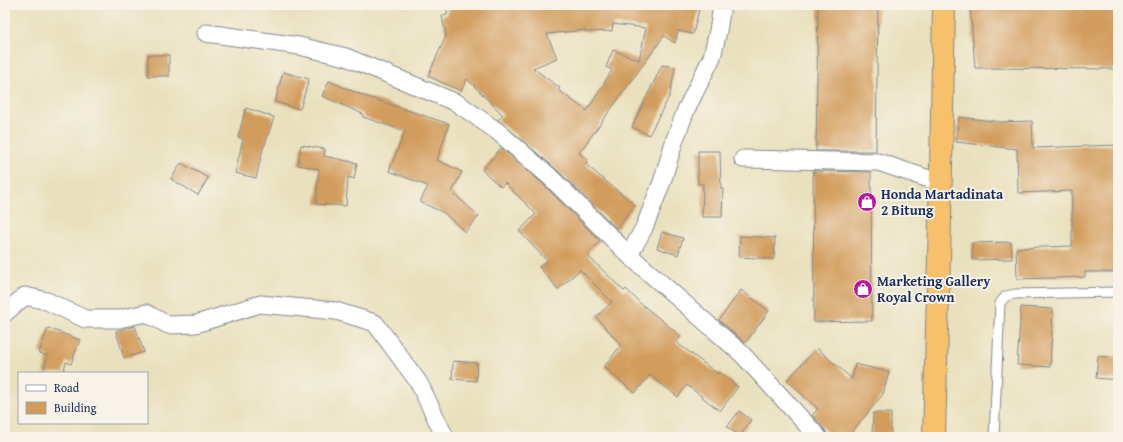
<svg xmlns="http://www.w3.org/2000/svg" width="1123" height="442" font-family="'Gentium Book Plus',serif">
  <rect width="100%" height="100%" fill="#f7f3e8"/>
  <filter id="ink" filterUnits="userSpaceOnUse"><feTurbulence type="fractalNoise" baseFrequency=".025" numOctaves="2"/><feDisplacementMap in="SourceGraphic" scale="8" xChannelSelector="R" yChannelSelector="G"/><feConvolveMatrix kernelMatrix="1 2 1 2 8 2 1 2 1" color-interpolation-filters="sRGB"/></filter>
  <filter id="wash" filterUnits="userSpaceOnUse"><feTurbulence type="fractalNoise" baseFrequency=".012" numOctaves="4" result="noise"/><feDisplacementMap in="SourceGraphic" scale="16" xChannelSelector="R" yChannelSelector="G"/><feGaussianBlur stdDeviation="0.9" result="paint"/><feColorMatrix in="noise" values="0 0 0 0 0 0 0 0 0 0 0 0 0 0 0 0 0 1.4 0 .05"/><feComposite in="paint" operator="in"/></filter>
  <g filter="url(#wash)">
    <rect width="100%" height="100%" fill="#e9e1be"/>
    <g id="blocks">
      <g fill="#d29c5b" fill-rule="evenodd">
        <path d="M448 5H513V9L537 5H700L693 34 678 31 675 43 664 36 579 153 588 160 585 164 635 205 617 229 556 169 498 120 503 115 467 79 461 91 428 76 446 36 442 16 447 15ZM613 24 646 28 639 60 613 50 606 67 612 70 587 111 558 90 560 88 533 68 557 58 547 34 585 30V32L612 31Z"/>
        <polygon points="818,5 878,5 876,151 816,151"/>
        <polygon points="970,5 1118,5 1118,69 975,68"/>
        <rect x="148" y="55" width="21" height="21"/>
        <polygon points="662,65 675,67 670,95 649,135 632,127"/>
        <polygon points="283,72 309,79 300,109 275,102"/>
        <polygon points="329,81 362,95 449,124 437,160 462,172 452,192 479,216 465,232 444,213 420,202 428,186 389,171 405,131 363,117 363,114 322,96"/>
        <polygon points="246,108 274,117 265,145 264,145 256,178 235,173 243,139 238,137"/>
        <polygon points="959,117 1001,122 1032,121 1033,148 1118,145 1118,272 1085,272 1085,277 1017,279 1016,248 1072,246 1072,191 1018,193 1017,149 956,142"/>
        <polygon points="301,145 325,149 324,156 357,163 354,179 348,177 346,206 316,204 319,169 298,165"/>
        <polygon points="501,148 542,183 600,241 587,255 624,291 626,289 640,303 681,336 676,342 718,374 719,372 738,387 720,411 687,385 678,397 650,375 635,393 604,367 621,345 596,317 612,302 580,270 558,289 539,267 547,261 519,231 536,214 505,183 501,187 482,170"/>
        <polygon points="698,151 720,151 721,189 723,189 722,217 702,217 703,184 698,184"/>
        <polygon points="181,163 208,178 198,195 171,179"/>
        <polygon points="813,171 871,172 872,321 814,322"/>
        <polygon points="662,232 683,238 678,255 657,248"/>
        <polygon points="740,236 775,238 774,259 739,257"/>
        <polygon points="1011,242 1012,259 972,260 972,243"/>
        <polygon points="741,290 769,311 745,343 719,320"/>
        <polygon points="1021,307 1053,309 1050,367 1017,365"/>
        <polygon points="135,326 144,352 124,358 116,331"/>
        <polygon points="48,328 80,340 71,364 66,362 63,373 43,373 48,356 39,353"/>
        <polygon points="817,348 852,379 855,364 889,372 883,394 848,437 828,437 825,430 812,415 818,409 787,380"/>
        <polygon points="1098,356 1118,358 1118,380 1096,378"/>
        <polygon points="453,361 477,363 476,381 452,379"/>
        <polygon points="739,411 751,420 740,436 727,427"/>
        <polygon points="873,413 891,413 891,437 872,437"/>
      </g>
    </g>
  </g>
  <g filter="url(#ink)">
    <use href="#blocks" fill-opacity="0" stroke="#82888e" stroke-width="1"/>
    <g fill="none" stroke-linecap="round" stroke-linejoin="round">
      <defs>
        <polyline id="lane" points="994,437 1000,303 1006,296 1015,294 1118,292"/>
        <g id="street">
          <polyline points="206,33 299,46 346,57 457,103 497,131 549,176 629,255 742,354 818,437"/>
          <polyline points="743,159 878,162 941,183"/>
          <polyline points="629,255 644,228 662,182 675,139 686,110 712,57 718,31 722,5"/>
          <polyline points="5,313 25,296 47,301 85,319 119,319 146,313 168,325 196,324 260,304 336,311 375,323 419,383 445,437"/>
        </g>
        <polyline id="highway" points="934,437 940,220 944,5"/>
      </defs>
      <use href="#lane" stroke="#82888e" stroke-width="11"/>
      <use href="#street" stroke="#82888e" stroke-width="19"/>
      <use href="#highway" stroke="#82888e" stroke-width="24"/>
      <use href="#lane" stroke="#fff" stroke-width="9"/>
      <use href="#street" stroke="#fff" stroke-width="17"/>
      <use href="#highway" stroke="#f7c06b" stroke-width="22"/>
    </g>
  </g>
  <defs>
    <symbol id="shop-disc" viewBox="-11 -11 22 22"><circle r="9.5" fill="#b5179e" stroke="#f7f3e8"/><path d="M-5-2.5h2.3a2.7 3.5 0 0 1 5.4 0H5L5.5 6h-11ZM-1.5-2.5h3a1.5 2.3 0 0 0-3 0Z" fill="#fff"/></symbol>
  </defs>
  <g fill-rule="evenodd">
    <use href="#shop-disc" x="856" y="191" width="22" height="22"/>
    <use href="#shop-disc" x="852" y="278" width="22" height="22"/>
  </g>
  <g text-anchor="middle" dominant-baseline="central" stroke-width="4" stroke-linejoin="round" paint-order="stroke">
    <g font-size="14" font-weight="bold" fill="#1b2f5e" stroke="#f7f3e8" text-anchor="start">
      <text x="881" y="194">Honda Martadinata<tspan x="881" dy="16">2 Bitung</tspan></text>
      <text x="877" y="281">Marketing Gallery<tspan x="877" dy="16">Royal Crown</tspan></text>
    </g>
  </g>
  <rect width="1123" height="442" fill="none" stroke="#f7f3e8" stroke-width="20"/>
  <rect x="18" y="372" width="130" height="52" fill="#f7f3e8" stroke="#9fa5b1"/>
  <rect x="26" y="385" width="20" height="6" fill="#ffffff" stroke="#9fa5b1"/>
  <text x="54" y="392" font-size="12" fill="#1b2f5e">Road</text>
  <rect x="26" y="402" width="20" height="12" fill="#d29c5b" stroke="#9fa5b1"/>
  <text x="54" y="412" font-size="12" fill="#1b2f5e">Building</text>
</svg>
